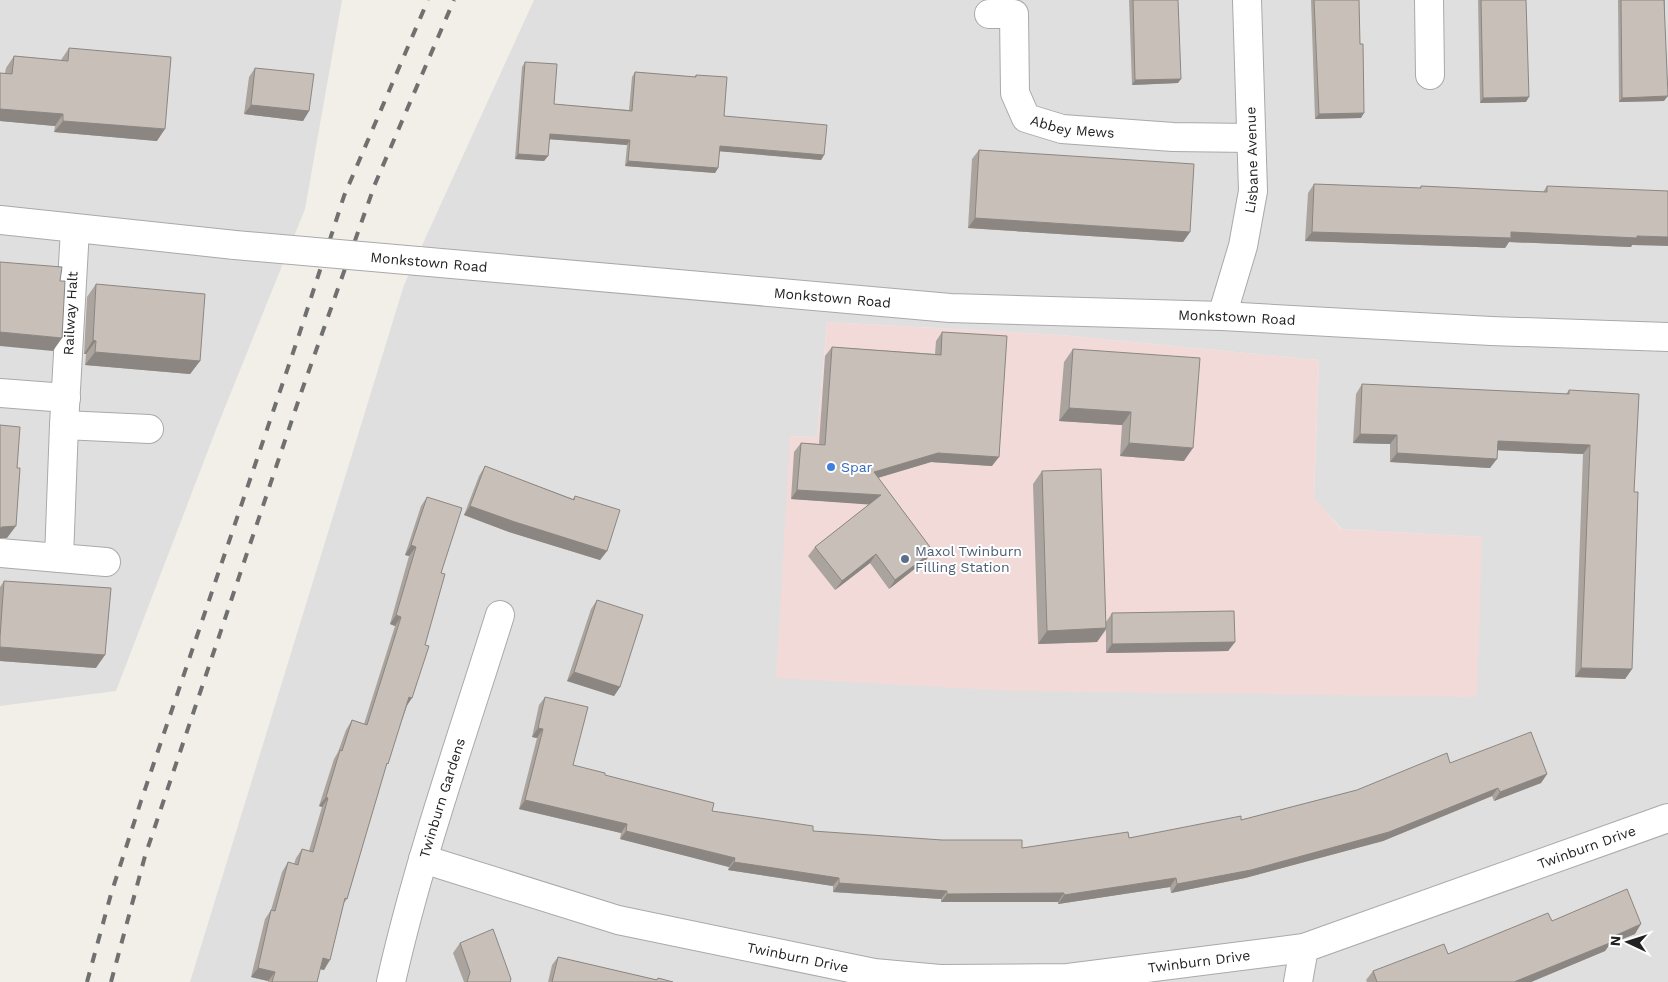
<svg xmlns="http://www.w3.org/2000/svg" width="1668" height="982" font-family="'Work Sans',sans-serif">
  <rect width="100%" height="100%" fill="#f2efe9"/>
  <g fill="#e0dfdf" fill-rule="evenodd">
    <polygon points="0,0 342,0 305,209 217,427 116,691 0,706"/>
    <path d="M534 0H1668V982H190L404 285ZM827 322 1061 335 1319 360 1314 499 1342 529 1482 537 1012 691 790 436 817 437Z"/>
  </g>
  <polygon fill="#f2dad9" points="827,322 1061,335 1319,360 1314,498 1341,529 1482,537 1477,697 1012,691 776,678 790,436 817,437"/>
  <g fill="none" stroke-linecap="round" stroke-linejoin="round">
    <defs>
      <g id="minor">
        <polyline points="1429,0 1430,75"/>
        <path id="s1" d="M989 14H1014L1015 93 1026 118 1062 129 1173 137 1251 138"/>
        <path id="s2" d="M1222 316 1243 246 1253 191 1247 0"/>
        <polyline points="0,393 66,398"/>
        <polyline points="64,425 149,429"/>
        <polyline points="0,553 106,562"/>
        <path id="s3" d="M59 558 64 425 75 229"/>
        <path id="s4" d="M423 859 618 920 874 973 940 979 1068 978 1304 948 1668 818"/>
        <path id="s5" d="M391 982C419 858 462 737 500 615"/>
        <polyline points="1298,982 1304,948"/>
      </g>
      <g id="tertiary">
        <polyline points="0,220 235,245"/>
        <path id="s6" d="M418 261 950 308 1222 316 1491 331 1668 337"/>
      </g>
    </defs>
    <use href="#minor" stroke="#a9a9a9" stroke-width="30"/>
    <use href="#tertiary" stroke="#a9a9a9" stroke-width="30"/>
    <use href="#minor" stroke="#fff" stroke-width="28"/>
    <use href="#tertiary" stroke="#fff" stroke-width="28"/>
    <g stroke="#707070" stroke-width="4" stroke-dasharray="10 10" stroke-linecap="butt">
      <polyline points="87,982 111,894 141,801 298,338 344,196 428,0"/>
      <polyline points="111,982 145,856 301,393 375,184 454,0"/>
    </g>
    <defs>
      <polyline id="tertiary-bridge" points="235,245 418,261"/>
    </defs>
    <use href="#tertiary-bridge" stroke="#a9a9a9" stroke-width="30" stroke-linecap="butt"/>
    <use href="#tertiary-bridge" stroke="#fff" stroke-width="28"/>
  </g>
  <g fill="#aba49e">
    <polygon points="1129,0 1178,0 1178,83 1132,85"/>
    <polygon points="1311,0 1359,0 1361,118 1315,119"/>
    <polygon points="1478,0 1526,0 1526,102 1480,103"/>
    <polygon points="1618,0 1665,0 1665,1 1664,101 1619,102"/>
    <polygon points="69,48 157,141 54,132 55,126 0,121 0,73 5,73 6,68 14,56 61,60"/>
    <polygon points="525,62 554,104 629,110 632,77 635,72 694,77 696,75 724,116 824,155 821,160 719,151 718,168 715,173 625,166 627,145 549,139 548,156 544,161 515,159 522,67"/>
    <polygon points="255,68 309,111 303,121 244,114 249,77"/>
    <polygon points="979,150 1190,232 1183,242 968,228 972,159"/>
    <polygon points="1314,184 1420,188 1421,186 1543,192 1547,186 1632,245 1631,247 1509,242 1505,248 1305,241 1308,193"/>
    <polygon points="96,284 200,361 190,374 85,365 86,354 84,354 87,297"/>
    <polygon points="942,332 992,466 931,462 878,478 933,551 926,560 889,589 870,563 835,590 808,556 815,547 870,504 791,499 794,452 801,443 819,444 825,356 832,347 935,354 936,341"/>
    <polygon points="1073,349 1184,461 1120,456 1122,425 1059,421 1064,362"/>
    <polygon points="1362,384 1566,394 1569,390 1634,492 1632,669 1625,679 1575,677 1583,454 1497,450 1490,468 1390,462 1390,444 1353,443 1356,394"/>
    <polygon points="485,466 573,499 575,496 607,551 600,560 509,532 464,515 479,476"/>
    <polygon points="1042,471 1106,622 1112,613 1235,642 1228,651 1106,653 1106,630 1097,642 1038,644 1033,484"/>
    <polygon points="427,497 441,573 407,706 385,768 347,899 344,903 324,970 320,969 317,982 268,982 268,981 251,977 265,919 271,910 282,872 288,862 294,864 296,858 302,849 309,851 322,807 319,806 334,759 338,752 346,730 352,720 364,724 395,626 390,624 409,556 405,555 421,506"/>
    <polygon points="4,581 96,668 0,661 0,587"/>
    <polygon points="597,600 620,687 614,696 567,681 591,609"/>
    <polygon points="545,697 573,765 712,811 813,831 1022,848 1129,838 1241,820 1357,790 1450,763 1547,774 1541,783 1494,801 1492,796 1383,841 1245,878 1171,893 1170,887 1058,904 1058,902 941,902 941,899 833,892 833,886 728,870 729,867 620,839 621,833 519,809 537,738 532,737 539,705"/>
    <polygon points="1552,921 1635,934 1610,944 1605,951 1531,982 1367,982 1366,980 1373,971 1448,954"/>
    <polygon points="460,943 510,982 464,982 453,953"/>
    <polygon points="558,957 657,980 658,978 673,982 548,982 552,965"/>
  </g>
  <g fill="#8b8681">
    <polygon points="1181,79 1178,83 1132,85 1135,80"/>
    <polygon points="1668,96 1664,101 1619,102 1622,98"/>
    <polygon points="1529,97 1526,102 1480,103 1483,98"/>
    <polygon points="251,105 309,111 303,121 244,114"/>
    <polygon points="0,109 63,114 55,126 0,121"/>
    <polygon points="1364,113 1361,118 1315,119 1319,114"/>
    <polygon points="63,121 165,129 157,141 54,132"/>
    <polygon points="550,134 630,140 627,145 546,139"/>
    <polygon points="720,146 824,155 821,160 716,151"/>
    <polygon points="518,154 548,156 544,161 515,159"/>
    <polygon points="628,161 718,168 715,173 625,166"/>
    <polygon points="975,218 1190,232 1183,242 968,228"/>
    <polygon points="1312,232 1511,232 1637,236 1668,237 1668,246 1632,245 1631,247 1509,242 1505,248 1305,241"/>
    <polygon points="0,332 62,338 53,351 0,346"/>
    <polygon points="93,340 96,341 86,354 84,354"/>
    <polygon points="95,352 200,361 190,374 85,365"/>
    <polygon points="1069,408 1131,412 1122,425 1059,421"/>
    <polygon points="1360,434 1397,435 1390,444 1353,443"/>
    <polygon points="1498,441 1590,445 1583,454 1491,450"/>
    <polygon points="1129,443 1193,448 1184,461 1120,456"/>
    <polygon points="938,453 999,457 992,466 931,462 867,481 874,472"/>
    <polygon points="1397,453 1497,459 1490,468 1390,462"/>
    <polygon points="797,490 881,495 875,505 791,499"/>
    <polygon points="470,506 607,551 600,560 509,532 464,515"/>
    <polygon points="16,526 7,538 0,538 0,528 2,527"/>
    <polygon points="411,545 416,547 409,556 405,555"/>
    <polygon points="933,551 926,560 889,589 895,580"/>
    <polygon points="876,554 870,563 835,590 842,581"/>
    <polygon points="396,615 401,617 395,626 390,624"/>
    <polygon points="1106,628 1097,642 1038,644 1047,631"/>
    <polygon points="1235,642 1228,651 1106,653 1112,644"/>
    <polygon points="0,647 105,655 96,668 0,661"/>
    <polygon points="1581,668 1632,669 1625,679 1575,677"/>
    <polygon points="574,672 620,687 614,696 567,681"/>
    <polygon points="409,697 412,698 406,707"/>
    <polygon points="538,728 543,729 537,738 532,737"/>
    <polygon points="1547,774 1541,783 1494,801 1500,792"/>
    <polygon points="1498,788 1492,796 1383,841 1245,878 1171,893 1177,884"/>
    <polygon points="326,797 328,798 322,807 319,806"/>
    <polygon points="525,800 627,824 621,833 519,809"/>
    <polygon points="626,831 735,858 729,867 620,839"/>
    <polygon points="734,862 839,878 833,886 728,870"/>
    <polygon points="1176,878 1170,887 1058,904 1064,895"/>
    <polygon points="839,883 947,891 941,899 833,892"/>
    <polygon points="1064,893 1058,902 941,902 947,894"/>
    <polygon points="1641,924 1635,934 1610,944 1605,951 1531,982 1514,982 1610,938"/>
    <polygon points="323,958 330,960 324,970 316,968"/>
    <polygon points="258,968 275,972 268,981 251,977"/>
  </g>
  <g fill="#c7bfb8" stroke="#8b8681">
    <polygon points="1133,0 1178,0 1181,79 1135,80"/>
    <polygon points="1314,0 1359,0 1360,44 1363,44 1364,113 1319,114"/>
    <polygon points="1481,0 1526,0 1529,97 1483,98"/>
    <polygon points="1621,0 1664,0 1668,96 1622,98"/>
    <polygon points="69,48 171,57 165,129 63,121 63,114 0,109 0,73 12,74 14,56 68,61"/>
    <polygon points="525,62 557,64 554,104 632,111 635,72 696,77 696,75 727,77 724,116 827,125 824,155 720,146 718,168 628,161 630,140 550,134 548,156 518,154"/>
    <polygon points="255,68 314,74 309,111 251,105"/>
    <polygon points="979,150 1194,164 1190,232 975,218"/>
    <polygon points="1314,184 1421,188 1421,186 1547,192 1547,186 1668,191 1668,237 1637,236 1637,238 1511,232 1511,238 1312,232"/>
    <polygon points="0,262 62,267 60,281 65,281 62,338 0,332"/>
    <polygon points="96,284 205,294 200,361 95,352 96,341 93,340"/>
    <polygon points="942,332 1007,336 999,457 938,453 874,472 933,551 895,580 876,554 842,581 815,547 881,495 797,490 801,443 825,445 832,347 941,355"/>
    <polygon points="1073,349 1200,358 1193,448 1129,443 1131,412 1069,408"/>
    <polygon points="1362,384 1569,394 1569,390 1639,394 1634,492 1638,492 1632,669 1581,668 1590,445 1498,441 1497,459 1397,453 1397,435 1360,434"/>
    <polygon points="0,425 20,427 17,468 20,468 16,526 2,527 0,528"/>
    <polygon points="485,466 574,500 575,496 620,510 607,551 515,522 470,506"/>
    <polygon points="1101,469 1106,628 1047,631 1042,471"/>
    <polygon points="427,497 462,508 441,573 445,574 425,645 429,646 412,698 409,697 388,764 387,763 347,899 345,898 330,960 323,958 317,982 272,982 275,972 258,968 271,910 275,911 288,862 298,865 302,849 313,852 328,798 326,797 340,750 342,751 352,720 367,725 401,617 396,615 416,547 411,545"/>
    <polygon points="4,581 111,588 105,655 0,647 0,637"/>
    <polygon points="597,600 643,615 620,687 574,672"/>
    <polygon points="1234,611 1235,642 1112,644 1112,613"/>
    <polygon points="545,697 588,707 573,765 605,773 605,775 714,803 712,811 813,826 813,831 942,840 1022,840 1022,848 1128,832 1129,838 1241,816 1241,820 1357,790 1447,753 1450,763 1531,732 1547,774 1500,792 1498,788 1389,832 1251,870 1177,884 1176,878 1064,895 1064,893 947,894 947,891 839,883 839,878 734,862 735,858 626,831 627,824 525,800 543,729 538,728"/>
    <polygon points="1627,889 1641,924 1610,938 1612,942 1514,982 1377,982 1373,971 1444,944 1448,954 1548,913 1552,921"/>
    <polygon points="493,929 511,979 510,982 467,982 470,972 460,943"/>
    <polygon points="558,957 657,980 658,978 673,982 552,982"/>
  </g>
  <circle fill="#3f7fe0" stroke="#fff" stroke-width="2" cx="831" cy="467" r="5"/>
  <circle fill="#5c6f8a" stroke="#fff" stroke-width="2" cx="905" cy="559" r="5"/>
  <g text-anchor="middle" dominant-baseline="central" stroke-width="4" stroke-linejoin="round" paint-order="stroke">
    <g font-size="14" fill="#222" stroke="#fff">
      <text stroke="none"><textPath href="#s1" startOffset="179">Abbey Mews</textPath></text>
      <text stroke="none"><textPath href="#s2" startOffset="160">Lisbane Avenue</textPath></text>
      <text transform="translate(429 262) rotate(5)">Monkstown Road</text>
      <text stroke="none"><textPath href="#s6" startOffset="416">Monkstown Road</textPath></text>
      <text stroke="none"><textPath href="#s3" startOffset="245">Railway Halt</textPath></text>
      <text stroke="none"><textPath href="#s6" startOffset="821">Monkstown Road</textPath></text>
      <text stroke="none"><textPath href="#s5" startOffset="191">Twinburn Gardens</textPath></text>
      <text stroke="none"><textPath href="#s4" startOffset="1198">Twinburn Drive</textPath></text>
      <text stroke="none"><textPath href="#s4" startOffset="388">Twinburn Drive</textPath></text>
      <text stroke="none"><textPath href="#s4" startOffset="792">Twinburn Drive</textPath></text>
    </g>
    <g font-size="14" fill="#366cbe" stroke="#fff" text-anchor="start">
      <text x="841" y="467">Spar</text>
    </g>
    <g font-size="14" fill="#4e5e75" stroke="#fff" text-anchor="start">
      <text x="915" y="551">Maxol Twinburn<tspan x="915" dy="16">Filling Station</tspan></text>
    </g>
  </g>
  <g transform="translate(1628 942) rotate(274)" stroke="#ffffff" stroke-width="4" paint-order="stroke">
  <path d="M0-4L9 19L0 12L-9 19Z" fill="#222222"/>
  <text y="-8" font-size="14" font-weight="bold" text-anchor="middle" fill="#222222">N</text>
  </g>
</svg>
